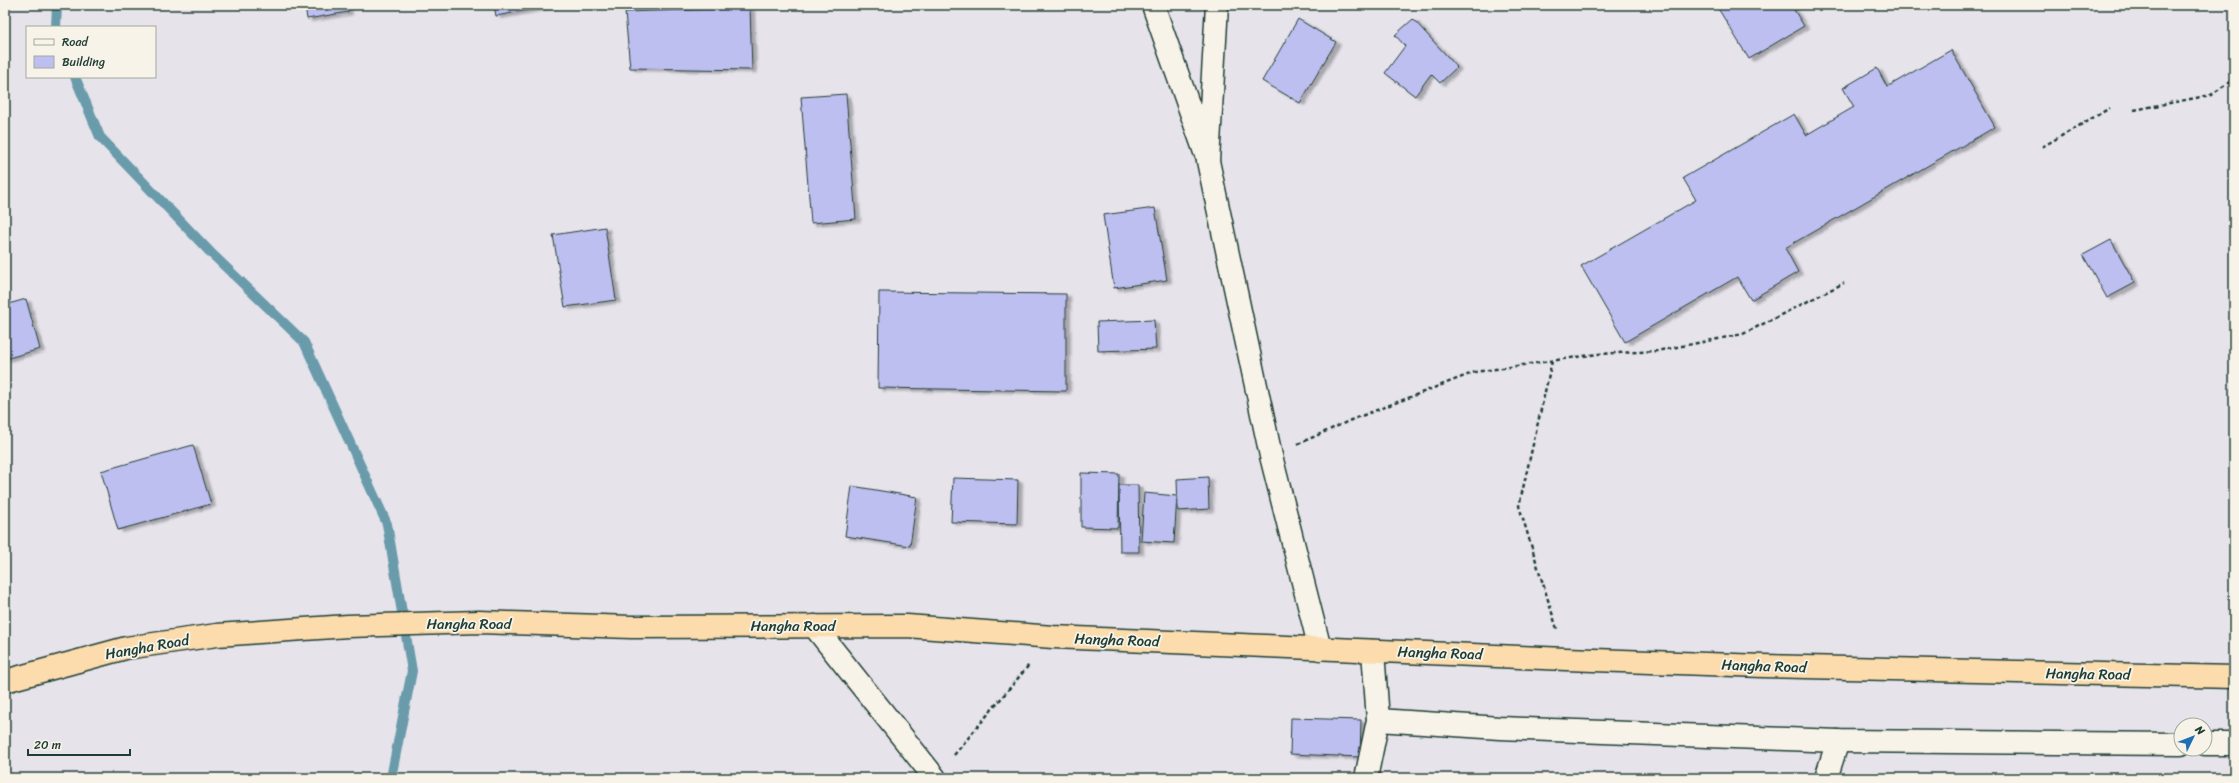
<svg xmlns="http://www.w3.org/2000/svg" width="2239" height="783" font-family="Sriracha,sans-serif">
  <defs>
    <filter id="shadow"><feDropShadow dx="4.5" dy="2.5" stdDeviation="1" flood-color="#0004"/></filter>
  </defs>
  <rect width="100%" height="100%" fill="#e6e3eb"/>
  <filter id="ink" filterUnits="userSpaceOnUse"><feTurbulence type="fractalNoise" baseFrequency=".025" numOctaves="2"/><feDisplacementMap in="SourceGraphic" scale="8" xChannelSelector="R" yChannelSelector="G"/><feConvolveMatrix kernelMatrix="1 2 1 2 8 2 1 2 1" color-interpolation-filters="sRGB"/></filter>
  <g filter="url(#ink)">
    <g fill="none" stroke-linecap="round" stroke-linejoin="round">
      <g stroke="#699bab" stroke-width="10">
        <polyline points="56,27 57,5"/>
        <polyline points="75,77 100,137 211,253 304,342 387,524 412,671 391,778"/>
      </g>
    </g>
    <g fill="#bebff1" stroke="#1f3d34" filter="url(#shadow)">
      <polygon points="305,5 347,5 348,12 307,19"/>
      <polygon points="494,5 555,5 496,16"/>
      <polygon points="1716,5 1791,5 1804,26 1749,59"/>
      <polygon points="750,8 752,70 630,68 625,12"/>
      <polygon points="1298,19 1336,42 1300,103 1262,81"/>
      <polygon points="1413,19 1457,67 1440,83 1431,74 1415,96 1385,73 1405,46 1395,35"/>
      <polygon points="1951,50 1995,127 1785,248 1798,272 1751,300 1737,277 1625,342 1581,266 1696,200 1683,178 1794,114 1806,135 1854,107 1843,88 1877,68 1887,87"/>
      <polygon points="846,94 856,219 811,223 801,97"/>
      <polygon points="1155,208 1167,280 1114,288 1103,215"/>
      <polygon points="605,227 616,300 565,307 553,235"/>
      <polygon points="2111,240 2135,283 2107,298 2083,255"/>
      <polygon points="879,292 1066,294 1066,391 878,388"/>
      <polygon points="26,299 40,349 5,359 5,305"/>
      <polygon points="1154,320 1156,349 1098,351 1097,322"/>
      <polygon points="193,445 211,504 118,530 101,471"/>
      <polygon points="1081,473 1119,474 1118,528 1081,527"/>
      <polygon points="1208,477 1209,509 1178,511 1177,479"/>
      <polygon points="953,478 1018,480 1017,524 951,522"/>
      <polygon points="1119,485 1138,485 1139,552 1120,552"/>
      <polygon points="852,486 917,497 910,546 845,536"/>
      <polygon points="1144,493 1177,496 1174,543 1141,541"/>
      <polygon points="1291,718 1361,720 1360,757 1290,754"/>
    </g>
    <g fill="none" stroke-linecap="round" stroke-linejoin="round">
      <defs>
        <g id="minor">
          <polyline points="1153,5 1205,152"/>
          <polyline points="1217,5 1208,161 1271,456 1320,649"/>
          <polyline points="814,626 935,778"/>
          <polyline points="1378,720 1500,728 1838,741 2181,744"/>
          <polyline points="2205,744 2234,744"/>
          <polyline points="1366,778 1378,720 1373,651"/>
          <polyline points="1826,778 1838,741"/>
        </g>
        <polyline id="highway" points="5,681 126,648 217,635 348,626 479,622 631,627 907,626 1053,637 1566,659 1763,666 2234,677"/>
      </defs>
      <use href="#minor" stroke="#1f3d34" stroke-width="25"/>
      <use href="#highway" stroke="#1f3d34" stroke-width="25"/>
      <g stroke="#1f3d34" stroke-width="2.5" stroke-dasharray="4 3" stroke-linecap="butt">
        <polyline points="2134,110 2211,95 2234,79"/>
        <polyline points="2042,147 2110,108"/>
        <polyline points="1552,361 1519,506 1557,629"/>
        <polyline points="1298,444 1351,420 1475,372 1598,354 1657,351 1743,334 1844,283"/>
        <polyline points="954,755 1029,665"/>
      </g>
      <use href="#minor" stroke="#f7f3e8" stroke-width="22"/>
      <use href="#highway" stroke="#fcdcac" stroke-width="22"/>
    </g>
  </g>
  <g text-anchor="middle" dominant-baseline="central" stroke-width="3.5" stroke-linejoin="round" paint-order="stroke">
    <g font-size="15" fill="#1f3d34" stroke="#f7f3e8">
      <text x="469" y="624">Hangha Road</text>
      <text x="793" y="626">Hangha Road</text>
      <text transform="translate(1117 640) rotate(2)">Hangha Road</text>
      <text transform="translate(147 647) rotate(-10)">Hangha Road</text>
      <text transform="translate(1440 653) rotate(2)">Hangha Road</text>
      <text transform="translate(1764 666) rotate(2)">Hangha Road</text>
      <text transform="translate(2088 674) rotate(1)">Hangha Road</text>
    </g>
  </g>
  <rect width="2239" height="783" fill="none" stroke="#f7f3e8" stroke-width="20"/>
  <rect x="10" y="10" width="2219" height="763" fill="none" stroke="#1f3d34" stroke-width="1.5" filter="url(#ink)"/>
  <rect x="26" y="26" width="130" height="52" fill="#f7f3e8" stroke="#a1aaa0"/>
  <rect x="34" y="39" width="20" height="6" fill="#f7f3e8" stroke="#a1aaa0"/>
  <text x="62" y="46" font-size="12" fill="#1f3d34">Road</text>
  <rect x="34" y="56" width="20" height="12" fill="#bebff1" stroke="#a1aaa0"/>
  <text x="62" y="66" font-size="12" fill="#1f3d34">Building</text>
  <g transform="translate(2193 737) rotate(47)"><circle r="19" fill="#f7f3e8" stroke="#a1aaa0"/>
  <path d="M0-3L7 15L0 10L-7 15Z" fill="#1f6fb2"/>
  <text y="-6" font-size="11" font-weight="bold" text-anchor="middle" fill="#1f3d34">N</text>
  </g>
  <path d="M28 749v6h102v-6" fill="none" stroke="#1f3d34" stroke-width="2"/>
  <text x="34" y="749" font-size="12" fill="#1f3d34" stroke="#f7f3e8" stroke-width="3" paint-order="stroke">20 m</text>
</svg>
